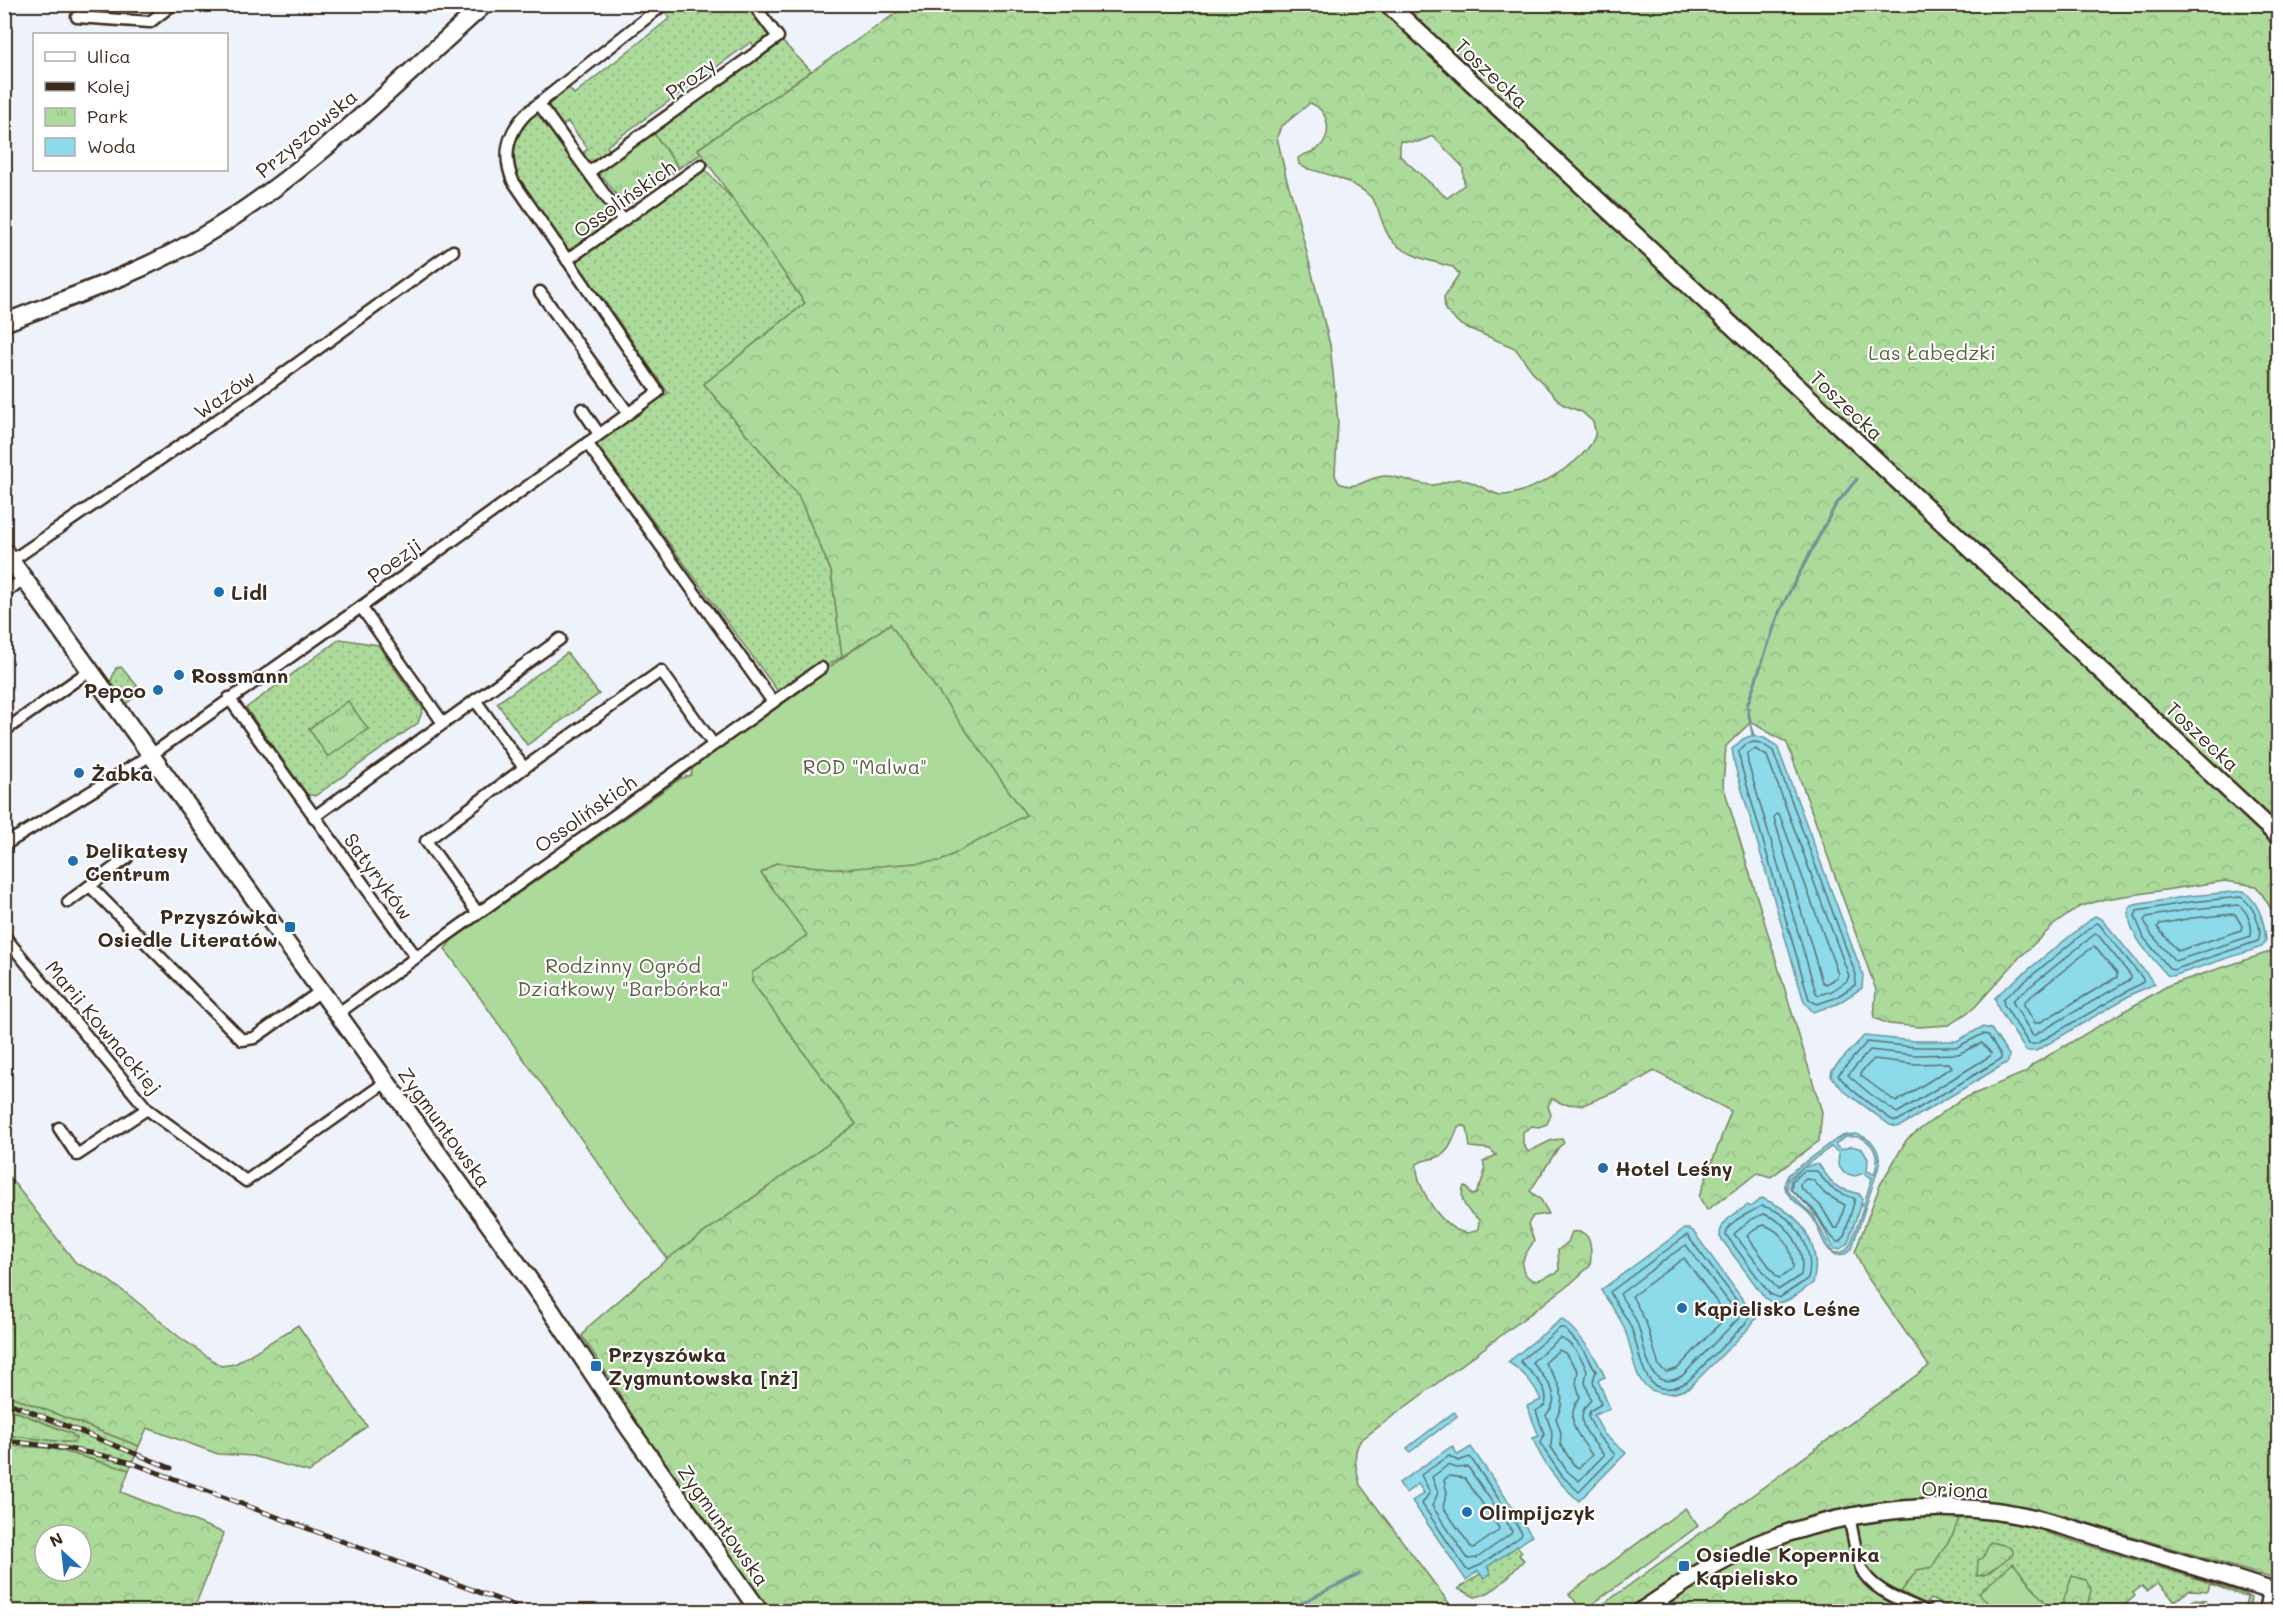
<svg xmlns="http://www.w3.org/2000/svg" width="2283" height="1616" font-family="Mali,sans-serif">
  <defs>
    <pattern id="grass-dots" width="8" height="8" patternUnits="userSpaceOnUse" patternTransform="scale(1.5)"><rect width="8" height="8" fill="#abda9a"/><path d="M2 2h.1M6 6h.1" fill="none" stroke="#94bb84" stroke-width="1.8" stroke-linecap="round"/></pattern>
    <pattern id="forest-crowns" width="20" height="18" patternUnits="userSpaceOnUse" patternTransform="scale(1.5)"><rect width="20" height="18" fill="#abda9a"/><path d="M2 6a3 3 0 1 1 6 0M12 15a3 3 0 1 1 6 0" fill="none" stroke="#94bb84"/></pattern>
    <pattern id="park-tufts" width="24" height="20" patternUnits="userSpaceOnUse" patternTransform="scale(1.5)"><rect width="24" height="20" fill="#abda9a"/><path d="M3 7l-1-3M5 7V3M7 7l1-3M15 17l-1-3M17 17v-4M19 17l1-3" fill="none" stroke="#94bb84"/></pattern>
  </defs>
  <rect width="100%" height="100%" fill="#eef2fb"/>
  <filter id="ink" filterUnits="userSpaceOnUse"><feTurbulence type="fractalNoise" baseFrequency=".0167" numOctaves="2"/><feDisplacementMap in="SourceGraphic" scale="12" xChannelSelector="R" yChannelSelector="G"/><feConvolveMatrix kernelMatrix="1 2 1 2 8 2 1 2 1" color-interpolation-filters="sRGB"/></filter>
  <g filter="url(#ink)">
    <g fill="url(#grass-dots)" stroke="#73825c" stroke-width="1.5" fill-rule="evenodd">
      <path d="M664 5H753L778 37 811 71 698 149 701 154 679 168 650 128 758 51 751 42 607 146 612 156 589 172 623 220 701 165 735 202 805 303 704 384 798 495 831 571 842 657 779 693 595 442 668 393 602 297 567 260 513 181 507 155 527 113 566 84 574 94 670 18 661 7ZM568 122 588 149 578 156 558 129Z"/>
      <polygon points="340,639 378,645 423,709 418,723 315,796 307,794 246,708"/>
      <polygon points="567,653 599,694 527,745 497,703"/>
      <polygon points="121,667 139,688 135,697 124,705 110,683 116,668"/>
      <polygon points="5,1394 139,1446 129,1470 51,1448 5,1446 5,1435 65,1442 76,1438 72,1434 5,1407"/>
      <path d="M1958 1516C1984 1518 2025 1518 2047 1533L2243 1593 2251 1598 2249 1607 2245 1606 2247 1597 2210 1584 2208 1591 2190 1590 2175 1601 2158 1583 2147 1591 2142 1586 2133 1593 2135 1596 2117 1611H1958L1930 1599 1926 1604 1891 1587Z"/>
      <path d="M1517 1546 1522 1552 1519 1555 1524 1560C1510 1574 1496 1594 1475 1597L1458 1589 1480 1574 1484 1578 1490 1573 1487 1567Z"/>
      <polygon points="2195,1599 2205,1600 2196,1605 2204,1603 2228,1611 2183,1611 2189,1607 2180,1610"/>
    </g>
    <g fill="url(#forest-crowns)" stroke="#73825c" stroke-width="1.5" fill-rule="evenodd">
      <path d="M908 5H2278V1580L2038 1508 1959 1519 1953 1534 1932 1567 1917 1570 1887 1611H1594L1929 1366 1868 1278 1855 1252 1880 1185 1907 1139 1960 1100 2026 1072 2032 1065 2169 985 2276 950C2279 920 2274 910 2256 886L2225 881 2105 899 2079 907 2055 924 2019 958 1974 1008 1949 1025 1919 1027 1889 1024 1874 1018 1876 990 1787 743 1751 722 1726 746 1723 785 1822 1112 1819 1141 1771 1177 1758 1173 1707 1210 1699 1197 1731 1111 1654 1071 1629 1086 1583 1105 1563 1104 1552 1099 1548 1106 1551 1115 1547 1124 1539 1127 1532 1126 1523 1132V1143L1528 1152 1552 1140 1562 1139 1564 1143 1559 1147 1530 1191 1541 1200 1549 1214 1533 1216 1528 1224 1534 1241C1527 1252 1515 1265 1528 1277 1531 1279 1533 1281 1537 1280 1544 1279 1548 1274 1556 1274L1559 1270 1558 1250 1568 1242 1572 1232C1593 1228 1592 1251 1590 1266L1570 1284 1361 1440C1351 1453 1357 1471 1360 1485L1455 1611H770L627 1409 617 1389 582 1336 588 1327 667 1259 856 1124 752 982V973L761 873 776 863 843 869 890 624 842 657 831 571 798 495 704 384 805 303 698 149ZM1310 103C1330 110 1334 138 1316 150 1310 153 1303 154 1298 158L1299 164 1305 168C1325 173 1367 184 1376 205 1382 218 1384 233 1394 243 1410 257 1434 262 1453 267L1459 274 1444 297 1445 310 1461 325 1515 348 1535 375 1562 404 1582 412 1593 422C1594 426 1596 432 1595 435 1589 461 1526 496 1501 495 1490 494 1474 480 1459 479 1450 479 1441 485 1432 485 1418 484 1402 477 1387 476 1369 475 1357 492 1339 483L1335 475 1338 421 1330 345 1295 206 1286 177 1277 137 1281 127ZM1433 136 1463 167 1464 185 1447 198 1400 156V141L1418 142ZM1463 1126 1467 1127 1470 1147 1490 1149 1496 1155 1483 1162C1488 1171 1480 1185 1476 1194L1472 1195 1467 1187 1464 1186C1458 1200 1468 1212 1479 1220L1478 1229C1452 1248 1414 1187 1417 1164 1424 1159 1428 1160 1435 1158 1450 1154 1453 1139 1458 1127Z"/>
      <polygon points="4,1170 76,1263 101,1275 130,1296 178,1336 221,1366 235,1364 298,1325 367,1426 309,1472 253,1456 218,1454 147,1428 139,1446 5,1394"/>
      <polygon points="4,1407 72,1434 76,1439 73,1442 65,1442 5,1435"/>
      <path d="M5 1446 51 1448 129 1470 121 1492 224 1533 193 1611H5ZM45 1535H81V1571H45Z"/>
      <polygon points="1990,1542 2008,1546 2013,1551 2013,1554 1987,1574 1977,1576 1978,1560 1983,1558"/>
      <polygon points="2072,1576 2086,1580 2091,1590 2086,1611 2060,1611"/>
    </g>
    <g fill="url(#park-tufts)" stroke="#73825c" stroke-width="1.5">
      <polygon points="650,128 679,168 618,212 613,206 620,200 604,178 596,183 589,172"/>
      <polygon points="348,701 368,729 328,757 309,729"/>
    </g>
    <g fill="#abda9a" stroke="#73825c" stroke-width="1.5">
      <polygon points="890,624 1026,815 941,861 843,869 776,863 761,873 807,935 752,973 752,982 856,1124 667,1259 445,949 451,941 680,779 691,775 693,766 724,742"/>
      <polygon points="1685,1508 1698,1526 1583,1611 1569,1594"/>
      <polygon points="2013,1563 2052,1611 1995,1611 1979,1593"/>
    </g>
    <g fill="#8cdaea" stroke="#6c9498" stroke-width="1.5" fill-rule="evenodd">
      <polygon points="409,5 440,5 424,14 411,8"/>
      <polygon points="1753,735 1764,738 1777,746 1863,975 1862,988 1837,1004 1813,1012 1804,1002 1735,766 1732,749 1743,739"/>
      <path d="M2244 891C2260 905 2264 920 2266 940L2262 947 2173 976 2167 975C2152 957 2126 934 2129 908L2134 905 2189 896Z"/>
      <polygon points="2095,916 2102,919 2155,984 2134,993 2036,1051 2026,1051 1998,1008 1995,998 2003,990"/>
      <polygon points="1982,1027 1991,1029 2009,1055 2008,1062 1902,1125 1896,1127 1890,1125 1844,1091 1831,1076 1832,1070 1864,1036 1915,1041 1957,1041"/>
      <path d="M1856 1134C1871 1138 1879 1148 1880 1163L1852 1248 1845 1254 1837 1255C1822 1250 1821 1229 1812 1217 1803 1205 1783 1198 1785 1182L1788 1175 1837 1139 1845 1135ZM1846 1137C1868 1133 1883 1153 1874 1174L1867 1171 1868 1159 1862 1149 1851 1146 1841 1150 1836 1146V1143ZM1831 1147 1839 1153 1838 1165 1844 1173 1855 1176 1864 1173 1872 1178 1864 1204H1861L1862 1198 1859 1194 1840 1188 1833 1184 1819 1165 1814 1164 1806 1167V1165ZM1805 1166 1790 1180V1189L1807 1205 1818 1218 1834 1249H1840L1848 1243 1860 1206H1864L1850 1245 1843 1252 1835 1253 1831 1250 1814 1216 1787 1191 1788 1179Z"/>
      <path d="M1762 1198C1769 1202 1777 1204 1783 1209 1808 1224 1821 1255 1813 1283 1800 1292 1780 1312 1765 1298L1720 1237C1719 1221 1737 1213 1748 1205L1750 1207Z"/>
      <path d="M1684 1229H1689L1693 1231 1756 1318 1749 1328 1690 1387C1672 1397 1648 1397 1638 1375 1632 1361 1631 1345 1625 1330 1620 1316 1609 1303 1601 1290Z"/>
      <path d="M1562 1319C1581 1336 1595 1354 1605 1377L1598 1380 1610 1409 1594 1415 1604 1434 1626 1453 1579 1501C1559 1483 1542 1464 1533 1438L1539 1436 1527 1406 1541 1400C1534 1383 1524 1372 1508 1362Z"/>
      <polygon points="1454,1412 1457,1416 1410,1452 1407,1448"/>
      <polygon points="1452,1446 1458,1455 1471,1447 1532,1536 1487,1567 1491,1573 1484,1578 1478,1571 1466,1580 1412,1501 1424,1493 1418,1484 1406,1493 1399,1483"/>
    </g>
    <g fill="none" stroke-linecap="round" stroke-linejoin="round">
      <g stroke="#5b7070" stroke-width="1.5">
        <polygon points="1754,742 1761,743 1773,751 1856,975 1855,985 1835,998 1817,1004 1809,999 1741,765 1739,751 1746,744"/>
        <polygon points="1755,749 1767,756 1849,976 1847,981 1832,991 1819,995 1816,993 1748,763 1747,754"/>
        <polygon points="1776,814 1780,816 1838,974 1837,977 1826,984 1822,982 1774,818"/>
        <path d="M2241 897C2253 905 2264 927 2258 941L2173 970 2170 969 2144 938 2135 916 2137 911 2190 902Z"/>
        <path d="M2239 905C2248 912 2253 926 2251 936L2175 961 2151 934 2144 920 2147 917 2191 909Z"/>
        <polygon points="2235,914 2242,926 2241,930 2178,951 2157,927 2160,924 2192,918"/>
        <polygon points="2096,923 2099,924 2143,979 2143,982 2036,1044 2029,1044 2004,1005 2003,999"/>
        <polygon points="2095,934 2098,935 2131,976 2131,979 2033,1036 2012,1001"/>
        <polygon points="2094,946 2117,973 2117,977 2039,1023 2035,1023 2024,1005 2024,1002"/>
        <path d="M1983 1034 1988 1035 2001 1055V1059L1897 1121 1892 1120C1873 1106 1853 1093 1838 1075L1867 1042 1915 1047H1957Z"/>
        <polygon points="1982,1043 1991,1053 1990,1056 1897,1113 1869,1093 1848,1075 1870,1050 1914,1055 1958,1054"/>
        <polygon points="1874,1059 1914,1064 1949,1063 1952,1067 1896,1102 1861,1076 1861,1072"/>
        <path d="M1804 1171H1817C1833 1192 1831 1189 1855 1199L1844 1237 1840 1242H1837L1828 1233 1815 1211 1791 1190 1792 1181Z"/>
        <polygon points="1806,1179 1813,1180 1825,1194 1845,1205 1838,1228 1834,1228 1821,1206 1800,1187 1800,1184"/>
        <path d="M1761 1206C1793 1212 1816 1248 1808 1279L1779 1298 1770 1294 1726 1235C1728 1219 1750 1214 1761 1206Z"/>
        <path d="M1763 1214C1789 1222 1806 1249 1801 1275L1778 1290 1734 1234 1750 1220Z"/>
        <path d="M1764 1225C1783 1231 1793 1250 1793 1269L1780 1278 1777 1277 1747 1236 1754 1229Z"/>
        <path d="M1687 1235 1749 1317 1745 1324 1687 1382C1640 1408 1642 1351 1630 1325 1624 1313 1615 1303 1610 1292Z"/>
        <path d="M1686 1245 1740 1317 1682 1376C1646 1397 1646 1344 1637 1323 1633 1312 1625 1304 1620 1294L1671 1255Z"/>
        <polygon points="1684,1258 1727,1316 1677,1369 1666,1372 1659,1366 1646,1322 1632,1296"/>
        <path d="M1560 1328H1564L1585 1352 1596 1371 1593 1381 1601 1404 1590 1411 1588 1417 1599 1437 1615 1455 1579 1492 1562 1476 1545 1451 1541 1443 1544 1434 1536 1411 1545 1405C1551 1388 1530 1372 1520 1361Z"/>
        <path d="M1560 1338C1572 1342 1582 1359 1587 1370L1585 1382 1591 1400C1570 1420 1590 1437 1604 1455L1579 1481 1567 1471 1551 1447 1552 1432 1546 1415C1565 1395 1545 1379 1532 1362Z"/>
        <path d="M1559 1350 1565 1353 1578 1371 1576 1383 1580 1397C1563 1420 1578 1435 1592 1455L1579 1468 1574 1465 1560 1444 1561 1433 1556 1418C1569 1398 1558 1381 1545 1363Z"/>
        <polygon points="1449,1456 1458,1461 1470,1457 1522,1533 1521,1536 1481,1565 1469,1570 1466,1569 1422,1504 1430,1492 1421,1475"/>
        <polygon points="1448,1465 1457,1468 1468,1467 1512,1531 1511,1534 1477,1558 1468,1559 1432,1506 1438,1493 1432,1477"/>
        <polygon points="1449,1476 1465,1478 1499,1528 1498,1531 1474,1548 1471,1547 1443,1507 1447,1493 1444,1480"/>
      </g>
      <g stroke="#6c9498" stroke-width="3">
        <polyline points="1753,735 1747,706 1780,610 1835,506 1857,479"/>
        <polyline points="1284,1612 1359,1574"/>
      </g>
      <defs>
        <g id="street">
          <polyline points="77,17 150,22 173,4"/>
          <polyline points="539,104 623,220"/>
          <polyline points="589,172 778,37 753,4"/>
          <polyline points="567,260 701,165"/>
          <polyline points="540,292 628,413"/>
          <polyline points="582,409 599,434"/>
          <polyline points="587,443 773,702"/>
          <polyline points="11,561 251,397 453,251"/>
          <polyline points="4,593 24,579"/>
          <polyline points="361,607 443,723"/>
          <polyline points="229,698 416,957"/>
          <polyline points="475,700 524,768 426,841 477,912"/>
          <polyline points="4,731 89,671"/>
          <polyline points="524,768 661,671 713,744"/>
          <polyline points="314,817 560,639"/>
          <path d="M4 845 151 755 361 607 658 392 513 181C502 155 508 132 527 113L664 4"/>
          <polyline points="90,886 242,1040 254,1038 321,991"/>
          <polyline points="68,902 127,858"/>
          <polyline points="4,936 147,1109 246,1181 386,1082"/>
          <polyline points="337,1014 821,668"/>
          <polyline points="59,1128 77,1155 147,1109"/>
          <path d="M1849 1517C1853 1533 1855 1552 1861 1568 1871 1591 1906 1602 1927 1612"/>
          <polyline points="2265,1612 2269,1590"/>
        </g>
        <g id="secondary">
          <polyline points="1388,4 2278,836"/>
          <path d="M4 323C69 297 136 275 196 240 304 178 392 87 485 4"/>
          <polyline points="4,551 548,1306 629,1428 760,1612"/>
          <path d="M1640 1612C1668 1593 1695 1574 1725 1559 1807 1518 1904 1500 1995 1511 2041 1517 2086 1533 2131 1547 2180 1562 2230 1577 2278 1593"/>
        </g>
      </defs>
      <use href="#street" stroke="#3b2a1e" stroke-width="15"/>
      <use href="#secondary" stroke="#3b2a1e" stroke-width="21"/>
      <use href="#street" stroke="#fff" stroke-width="10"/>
      <use href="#secondary" stroke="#fff" stroke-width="16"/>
      <defs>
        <g id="rail">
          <polyline points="4,1401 171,1468"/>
          <path d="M4 1441C48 1445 90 1451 132 1463L532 1612"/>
        </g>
      </defs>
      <use href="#rail" stroke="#3b2a1e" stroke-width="5"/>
      <use href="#rail" stroke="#fff" stroke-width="3" stroke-dasharray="9" stroke-linecap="butt"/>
    </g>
  </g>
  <g fill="#1f6fb2" stroke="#fff" stroke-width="2">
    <circle cx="219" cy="592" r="6"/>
    <circle cx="179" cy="675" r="6"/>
    <circle cx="158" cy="690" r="6"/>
    <circle cx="79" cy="773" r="6"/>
    <circle cx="73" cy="861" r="6"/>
    <rect x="284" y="921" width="12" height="12" rx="3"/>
    <circle cx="1603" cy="1168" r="6"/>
    <circle cx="1682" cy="1308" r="6"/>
    <rect x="590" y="1360" width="12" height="12" rx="3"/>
    <circle cx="1467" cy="1512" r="6"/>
    <rect x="1678" y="1560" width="12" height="12" rx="3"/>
  </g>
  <g text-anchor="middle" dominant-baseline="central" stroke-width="4.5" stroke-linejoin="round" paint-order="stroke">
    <g font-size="20" fill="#3b2a1e" stroke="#fff">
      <text transform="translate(1492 73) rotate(43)">Toszecka</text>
      <text transform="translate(690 78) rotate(-36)">Prozy</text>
      <text transform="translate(306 133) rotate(-40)">Przyszowska</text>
      <text transform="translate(624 198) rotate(-35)">Ossolińskich</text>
      <text transform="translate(224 394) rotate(-35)">Wazów</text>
      <text transform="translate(1847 405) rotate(43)">Toszecka</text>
      <text transform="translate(394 560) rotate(-36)">Poezji</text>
      <text transform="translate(2203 736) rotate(43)">Toszecka</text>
      <text transform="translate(585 813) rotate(-35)">Ossolińskich</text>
      <text transform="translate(379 876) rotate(54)">Satyryków</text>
      <text transform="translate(104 1027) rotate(50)">Marii Kownackiej</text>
      <text transform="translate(445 1127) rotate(54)">Zygmuntowska</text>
      <text transform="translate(1955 1489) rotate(2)">Oriona</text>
      <text transform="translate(724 1525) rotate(55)">Zygmuntowska</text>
    </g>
    <g font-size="20" fill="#5d5f43" stroke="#fff">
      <text x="1932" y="352">Las Łabędzki</text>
      <text x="865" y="766">ROD "Malwa"</text>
      <text x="623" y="965">Rodzinny Ogród<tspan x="623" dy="23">Działkowy "Barbórka"</tspan></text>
    </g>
    <g font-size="20" font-weight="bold" fill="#3b2a1e" stroke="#fff" text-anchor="start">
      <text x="231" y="592">Lidl</text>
      <text x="191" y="675">Rossmann</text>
      <text x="146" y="690" text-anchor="end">Pepco</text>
      <text x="91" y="773">Żabka</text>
      <text x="85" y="850">Delikatesy<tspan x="85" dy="23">Centrum</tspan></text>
      <text x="278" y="916" text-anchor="end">Przyszówka<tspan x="278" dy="23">Osiedle Literatów</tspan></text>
      <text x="1615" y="1168">Hotel Leśny</text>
      <text x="1694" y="1308">Kąpielisko Leśne</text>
      <text x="608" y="1354">Przyszówka<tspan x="608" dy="23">Zygmuntowska [nż]</tspan></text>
      <text x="1479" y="1512">Olimpijczyk</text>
      <text x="1696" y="1554">Osiedle Kopernika<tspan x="1696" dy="23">Kąpielisko</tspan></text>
    </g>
  </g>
  <rect width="2283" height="1616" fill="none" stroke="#fff" stroke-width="24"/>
  <rect x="12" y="12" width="2259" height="1592" fill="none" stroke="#3b2a1e" stroke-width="2" filter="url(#ink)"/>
  <rect x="33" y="33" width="195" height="138" fill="#ffffff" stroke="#b1aaa5" stroke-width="1.5"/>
  <rect x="45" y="52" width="30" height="9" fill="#ffffff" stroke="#b1aaa5" stroke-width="1.5"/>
  <text x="87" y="63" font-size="18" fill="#3b2a1e">Ulica</text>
  <rect x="45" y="82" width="30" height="9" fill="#3b2a1e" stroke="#b1aaa5" stroke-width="1.5"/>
  <text x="87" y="93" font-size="18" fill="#3b2a1e">Kolej</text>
  <rect x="45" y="108" width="30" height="18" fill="url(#park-tufts)" stroke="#b1aaa5" stroke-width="1.5"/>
  <text x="87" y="123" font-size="18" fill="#3b2a1e">Park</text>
  <rect x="45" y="138" width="30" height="18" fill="#8cdaea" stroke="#b1aaa5" stroke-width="1.5"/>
  <text x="87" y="153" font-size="18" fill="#3b2a1e">Woda</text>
  <g transform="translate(63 1553) rotate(333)"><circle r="28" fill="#ffffff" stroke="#b1aaa5" stroke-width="1.5"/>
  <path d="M0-4.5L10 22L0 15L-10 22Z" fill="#1f6fb2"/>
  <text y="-9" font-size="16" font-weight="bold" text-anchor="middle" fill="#3b2a1e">N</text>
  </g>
</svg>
